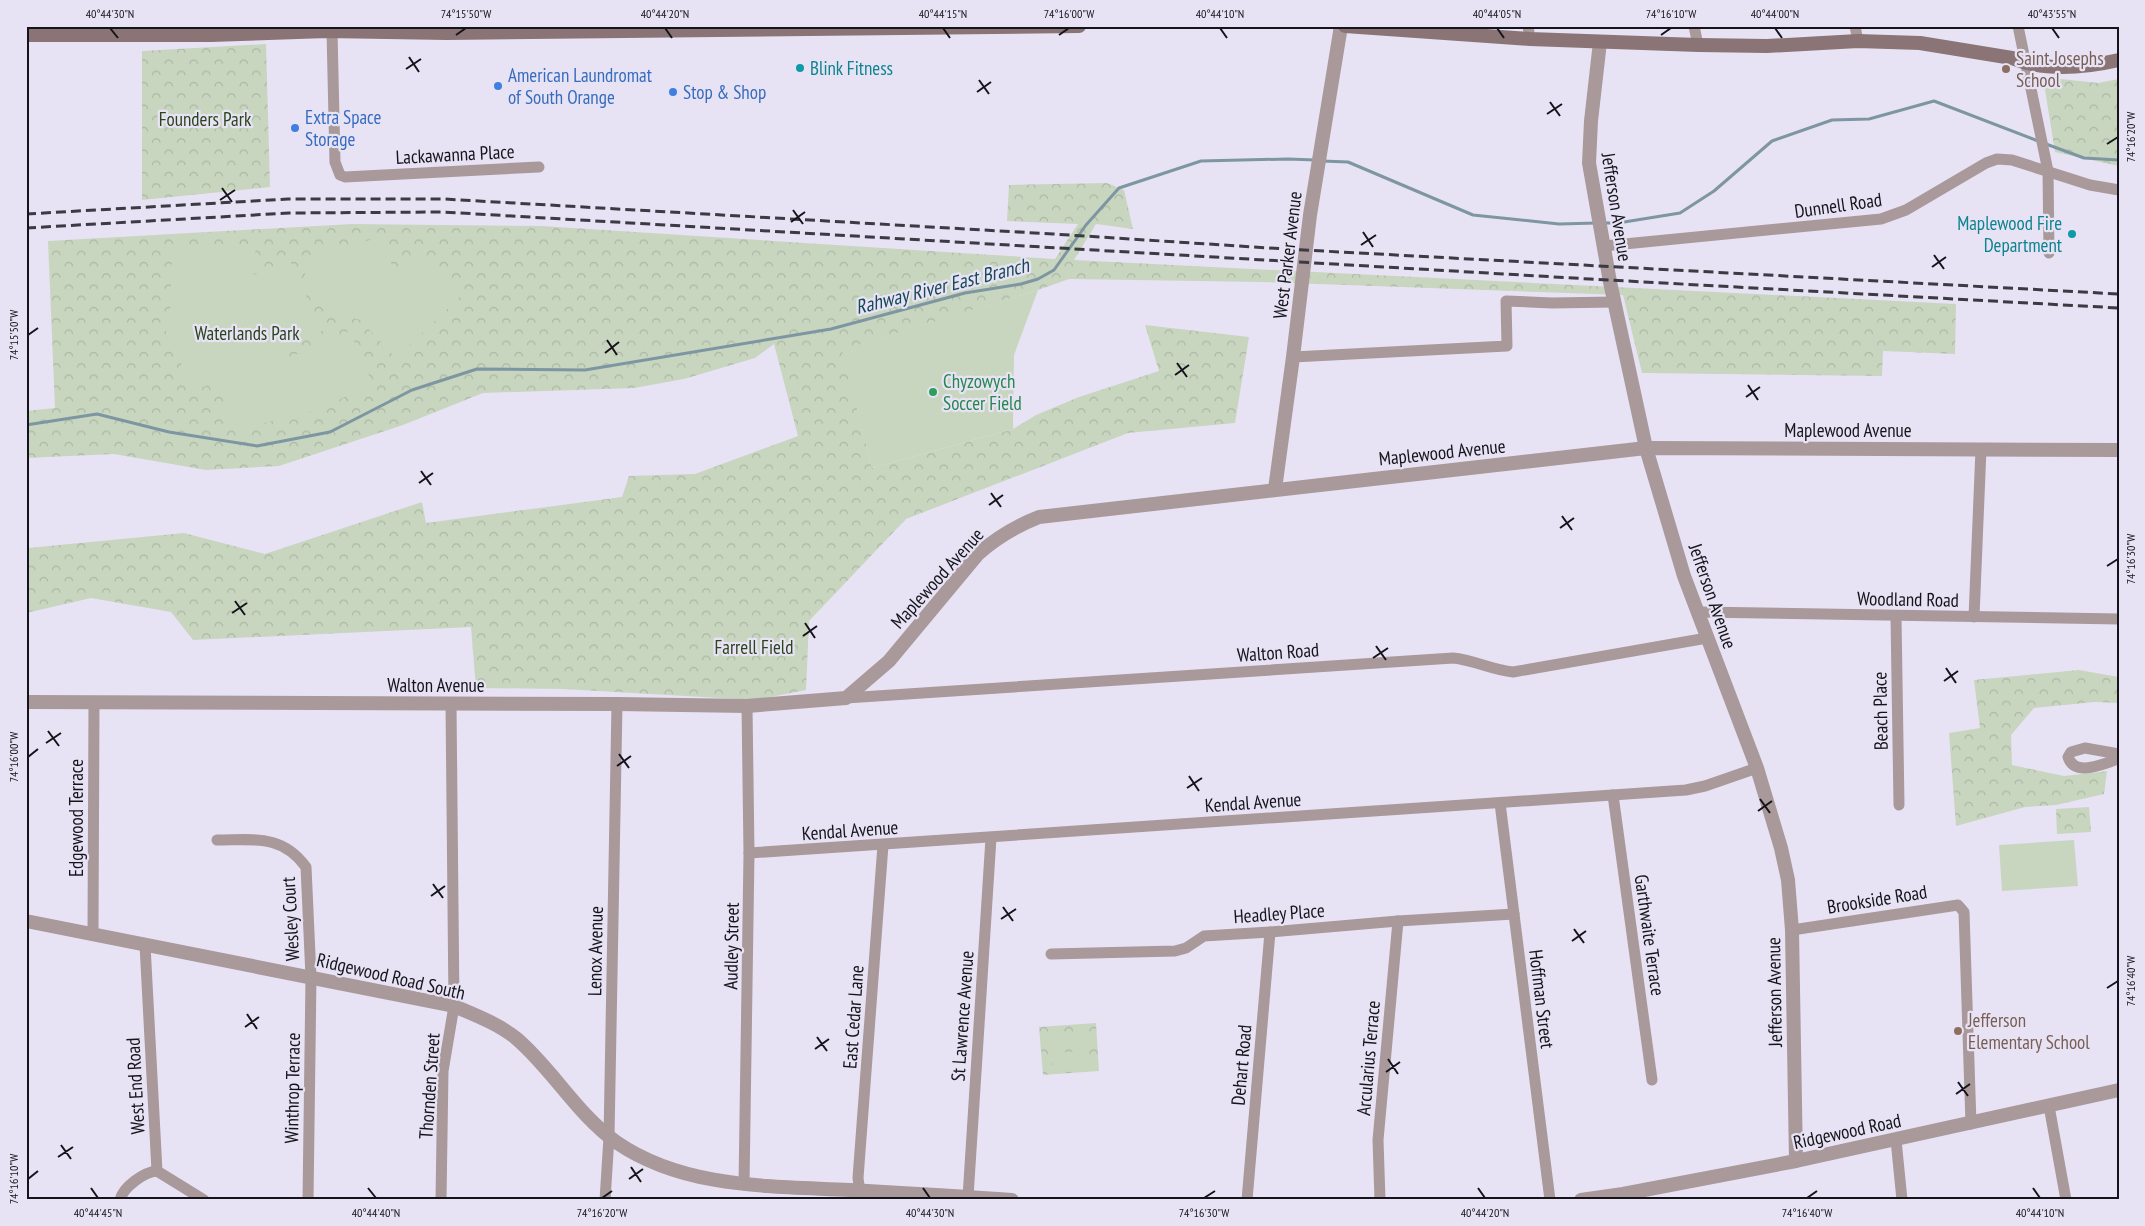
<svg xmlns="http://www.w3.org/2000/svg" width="2145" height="1226" font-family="'PT Sans Narrow',sans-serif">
  <defs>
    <pattern id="forest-crowns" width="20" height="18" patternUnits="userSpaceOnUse" patternTransform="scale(1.25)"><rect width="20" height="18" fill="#c8d6c0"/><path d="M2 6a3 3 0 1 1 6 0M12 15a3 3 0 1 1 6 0" fill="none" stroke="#abb7a4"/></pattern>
  </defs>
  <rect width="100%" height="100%" fill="#e7e3f5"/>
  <g fill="url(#forest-crowns)">
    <polygon points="266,44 270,187 142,200 142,51"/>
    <polygon points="2043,77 2098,83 2119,79 2119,166 2055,152"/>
    <polygon points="1107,183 1124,190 1133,229 1096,224 1074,260 1956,304 1955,354 1883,351 1882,376 1642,373 1623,295 1262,282 1069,279 1038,290 843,350 872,468 1013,429 1036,415 1079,397 1159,371 1145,325 1249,337 1235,423 1128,433 906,519 809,621 806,690 755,700 563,689 476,688 471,627 193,640 171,612 91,598 26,613 26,549 28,548 184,533 265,554 422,502 426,523 622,497 629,476 695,474 798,436 774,344 755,358 684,379 634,388 483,393 403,425 279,466 206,470 114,454 26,458 26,411 55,408 48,241 352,224 542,226 1055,259 1078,224 1007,221 1009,185"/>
    <polygon points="2079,670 2119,677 2119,703 2095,702 2034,708 2011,735 2012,765 2064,776 2107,771 2104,794 2056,805 2025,807 1956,826 1949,733 1980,728 1974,680"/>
    <polygon points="2089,807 2091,832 2057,834 2056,809"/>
    <polygon points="1096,1023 1099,1071 1043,1075 1039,1027"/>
  </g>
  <g fill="#c8d6c0">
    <polygon points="378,238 388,245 394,279 423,252 463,294 396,358 360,320 336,313 313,292 298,258"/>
    <polygon points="256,244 253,275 289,259 322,331 279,352 284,353 288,358 350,331 373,385 289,421 287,417 240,429 228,422 221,379 194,391 160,319 170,314 172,260 181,247"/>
    <polygon points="1038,290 1014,355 1013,429 872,468 842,350"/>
    <polygon points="2074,840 2078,886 2002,891 1999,845"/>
    <polygon points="1086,1033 1087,1045 1052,1048 1051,1035"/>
    <polygon points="1088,1051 1088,1067 1053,1069 1052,1053"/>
  </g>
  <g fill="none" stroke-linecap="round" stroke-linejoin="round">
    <g stroke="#7d96a1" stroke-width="3">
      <polyline points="2046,144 2084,158 2119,160"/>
      <polyline points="1322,161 1348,162 1473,215 1559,224 1597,223"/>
      <polyline points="1603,223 1618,223 1680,213 1714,191 1772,141 1832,120 1869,119 1934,101 2038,141"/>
      <polyline points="26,425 97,414 169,432 257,446 330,432 412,390 477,369 585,370 831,329 965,293 1021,284 1038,279 1054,270 1086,225 1119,188 1201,161 1288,159 1315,160"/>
    </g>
    <g stroke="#a9999a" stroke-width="11">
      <polyline points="1528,26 1530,39"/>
      <polyline points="1694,26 1698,45"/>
      <polyline points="1855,26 1858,41"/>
      <polyline points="2018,26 2048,171 2049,253"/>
      <polyline points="332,31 335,162 340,175 345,177 539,167"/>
      <polyline points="1604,246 1881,219 1906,210 1986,163 1997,159 2012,160 2090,185 2119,190"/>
      <polyline points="1293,357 1507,346 1506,301 1552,303 1614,302"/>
      <polyline points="1698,612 2119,619"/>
      <polyline points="1896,617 1899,805"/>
      <polyline points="1974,617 1981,449"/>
      <path d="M846 698 1453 658C1474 660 1492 670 1513 672L1707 638"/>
      <path d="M2119 754 2085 748 2071 752 2068 757C2075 778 2104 763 2119 759"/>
      <polyline points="1613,795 1652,1080"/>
      <polyline points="1500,803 1550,1200"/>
      <path d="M217 840C254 840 282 834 306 867L311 977 308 1200"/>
      <polyline points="749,853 1686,790 1705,786 1757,768"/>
      <polyline points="1792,930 1958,905 1964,912 1971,1124"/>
      <polyline points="93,934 94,702"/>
      <polyline points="145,945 157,1171 204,1200"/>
      <polyline points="1051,954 1175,951 1186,948 1204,936 1270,932 1398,921 1514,914"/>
      <polyline points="2049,1106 2066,1200"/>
      <polyline points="1896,1140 1902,1200"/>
      <polyline points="744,1185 749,853 747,706"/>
      <polyline points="968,1197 991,838"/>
      <path d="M120 1200C123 1187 144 1172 157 1171"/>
      <polyline points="441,1200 443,1071 454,1006 451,704"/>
      <polyline points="605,1200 609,1137 617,704"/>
      <polyline points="861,1200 858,1178 883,845"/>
      <polyline points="1247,1200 1270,932"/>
      <polyline points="1380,1200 1378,1140 1398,921"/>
    </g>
    <g stroke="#a9999a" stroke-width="14">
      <polyline points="1600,42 1591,121 1589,163 1610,282 1646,448 1684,576 1757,768 1781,848 1788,880 1792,930 1796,1161"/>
      <polyline points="1275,489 1293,357 1310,215 1341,26"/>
      <path d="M26 702 617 704 747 706 846 698 889 661 978 554C997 537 1016 526 1039 517L1646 448 2119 450"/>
      <path d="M26 921 454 1006C475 1015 499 1024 517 1039 553 1070 577 1114 616 1142 684 1189 771 1186 850 1190 904 1193 958 1196 1012 1200"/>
      <polyline points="1581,1200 1623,1194 1796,1161 2119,1090"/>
    </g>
    <g stroke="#8a7476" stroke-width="14">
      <path d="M1345 26 1530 39 1698 45 1767 46 1858 41 1920 43 2012 58C2045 72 2084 68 2119 60"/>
      <polyline points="26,35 211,35 327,31 447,33 1079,26"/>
    </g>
    <g stroke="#3c3a43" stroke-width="3" stroke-dasharray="10 5" stroke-linecap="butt">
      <polyline points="26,214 288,199 444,199 1053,234 1285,249 2119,294"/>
      <polyline points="26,228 289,213 443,212 1590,279 2119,308"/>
    </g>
  </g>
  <path fill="none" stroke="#15141a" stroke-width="2" d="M110 28 118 38M665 28 672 38M943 28 950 38M1220 28 1227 38M1497 28 1504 38M1775 28 1782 38M2052 28 2059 38M456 35 466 28M1059 35 1069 28M1661 35 1671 28M409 57 419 72M406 69 421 59M979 80 989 94M977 92 991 82M1550 102 1560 116M1547 114 1562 104M2107 144 2118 137M222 188 232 202M220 200 235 190M793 210 803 224M791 222 805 212M1363 232 1373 247M1361 245 1376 235M1934 255 1944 269M1932 267 1946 257M28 335 38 328M607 340 617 355M605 353 619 342M1177 363 1187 377M1175 375 1189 365M1748 385 1758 400M1746 397 1760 387M421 471 431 485M419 483 433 473M991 493 1001 507M989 505 1003 495M1562 516 1572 530M1560 528 1574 518M2107 566 2118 559M235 601 245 615M232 613 247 603M805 623 815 638M803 636 817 626M1376 646 1386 660M1373 658 1388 648M1946 668 1956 683M1944 681 1958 671M48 731 59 746M46 743 61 733M619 754 629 768M28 757 38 749M617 766 631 756M1189 776 1199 791M1187 788 1202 778M1760 799 1770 813M1758 811 1772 801M433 884 443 898M431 896 445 886M1003 907 1013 921M1001 919 1016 909M1574 929 1584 943M1572 941 1586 931M2107 988 2118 981M247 1014 257 1029M245 1027 259 1017M817 1037 827 1051M815 1049 829 1039M1388 1059 1398 1074M1386 1072 1400 1062M1958 1082 1968 1096M1956 1094 1970 1084M61 1145 71 1159M58 1157 73 1147M631 1167 641 1182M28 1179 38 1171M629 1179 643 1169M91 1188 98 1198M368 1188 376 1198M923 1188 930 1198M1478 1188 1485 1198M2033 1188 2040 1198M602 1198 612 1191M1204 1198 1215 1191M1807 1198 1817 1191"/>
  <g fill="#0f9aa8" stroke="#e7e3f5" stroke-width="2">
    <circle cx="800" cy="68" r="5"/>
    <circle cx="2072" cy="234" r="5"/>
  </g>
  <g fill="#8d6e63" stroke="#e7e3f5" stroke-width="2">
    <circle cx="2006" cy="69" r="5"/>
    <circle cx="1958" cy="1031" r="5"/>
  </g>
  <g fill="#3f7fe0" stroke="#e7e3f5" stroke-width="2">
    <circle cx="498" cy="86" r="5"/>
    <circle cx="673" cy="92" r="5"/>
    <circle cx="295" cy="128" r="5"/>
  </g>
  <circle fill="#2e9e5b" stroke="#e7e3f5" stroke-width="2" cx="933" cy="392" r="5"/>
  <g text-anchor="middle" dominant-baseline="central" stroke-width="4.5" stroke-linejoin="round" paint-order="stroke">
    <g font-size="19" fill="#785e54" stroke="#e7e3f5" text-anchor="start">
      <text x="2016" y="58">Saint Josephs<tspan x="2016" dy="22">School</tspan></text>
      <text x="1968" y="1020">Jefferson<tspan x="1968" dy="22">Elementary School</tspan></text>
    </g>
    <g font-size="19" fill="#0d838f" stroke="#e7e3f5" text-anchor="start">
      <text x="810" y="68">Blink Fitness</text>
      <text x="2062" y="223" text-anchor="end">Maplewood Fire<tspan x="2062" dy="22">Department</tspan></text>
    </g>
    <g font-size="19" fill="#366cbe" stroke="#e7e3f5" text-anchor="start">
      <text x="508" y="75">American Laundromat<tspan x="508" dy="22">of South Orange</tspan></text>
      <text x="683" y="92">Stop &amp; Shop</text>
      <text x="305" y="117">Extra Space<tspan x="305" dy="22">Storage</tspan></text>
    </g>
    <g font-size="19" fill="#2b441b" stroke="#e7e3f5">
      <text x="205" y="119">Founders Park</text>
      <text x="247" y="333">Waterlands Park</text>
      <text x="754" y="647">Farrell Field</text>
    </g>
    <g font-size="19" fill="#15141a" stroke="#e7e3f5">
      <text transform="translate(455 154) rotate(-3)">Lackawanna Place</text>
      <text transform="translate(1838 205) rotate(-8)">Dunnell Road</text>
      <text transform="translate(1617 207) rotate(81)">Jefferson Avenue</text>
      <text transform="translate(1287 255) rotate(-83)">West Parker Avenue</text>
      <text x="1848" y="430">Maplewood Avenue</text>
      <text transform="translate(1442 452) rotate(-6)">Maplewood Avenue</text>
      <text transform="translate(937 578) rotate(-48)">Maplewood Avenue</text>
      <text transform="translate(1713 596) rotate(71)">Jefferson Avenue</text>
      <text transform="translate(1908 599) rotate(1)">Woodland Road</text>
      <text transform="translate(1278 652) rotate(-4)">Walton Road</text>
      <text x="436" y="685">Walton Avenue</text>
      <text transform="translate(1880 711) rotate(-91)">Beach Place</text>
      <text transform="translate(1253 802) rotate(-4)">Kendal Avenue</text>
      <text transform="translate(76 818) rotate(-90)">Edgewood Terrace</text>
      <text transform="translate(850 830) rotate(-4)">Kendal Avenue</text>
      <text transform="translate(1877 899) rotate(-9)">Brookside Road</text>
      <text transform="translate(1279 913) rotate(-4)">Headley Place</text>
      <text transform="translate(290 919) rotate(-93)">Wesley Court</text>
      <text transform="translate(1650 935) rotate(82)">Garthwaite Terrace</text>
      <text transform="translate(731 946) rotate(-89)">Audley Street</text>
      <text transform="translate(595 951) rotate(-89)">Lenox Avenue</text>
      <text transform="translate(391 976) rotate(13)">Ridgewood Road South</text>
      <text transform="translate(1774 992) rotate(-91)">Jefferson Avenue</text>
      <text transform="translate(1542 999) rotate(83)">Hoffman Street</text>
      <text transform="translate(962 1016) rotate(-86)">St Lawrence Avenue</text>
      <text transform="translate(853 1017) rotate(-86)">East Cedar Lane</text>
      <text transform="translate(1368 1058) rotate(-85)">Arcularius Terrace</text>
      <text transform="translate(1241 1065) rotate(-85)">Dehart Road</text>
      <text transform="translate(135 1086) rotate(-93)">West End Road</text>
      <text transform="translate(429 1086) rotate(-86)">Thornden Street</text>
      <text transform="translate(292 1088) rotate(-89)">Winthrop Terrace</text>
      <text transform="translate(1847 1131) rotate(-12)">Ridgewood Road</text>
    </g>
    <g font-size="19" fill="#27864d" stroke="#e7e3f5" text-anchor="start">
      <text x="943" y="381">Chyzowych<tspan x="943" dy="22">Soccer Field</tspan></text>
    </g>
    <g font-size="20" font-style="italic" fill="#184958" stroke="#e7e3f5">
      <text transform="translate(942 286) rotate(-14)">Rahway River East Branch</text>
    </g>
  </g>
  <rect width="2145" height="1226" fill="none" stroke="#e7e3f5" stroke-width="55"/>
  <rect x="28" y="28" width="2090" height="1170" fill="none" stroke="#15141a" stroke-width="2"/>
  <g font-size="12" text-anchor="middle" fill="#15141a">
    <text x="110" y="18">40°44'30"N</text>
    <text x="466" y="18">74°15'50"W</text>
    <text x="665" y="18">40°44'20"N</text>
    <text x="943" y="18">40°44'15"N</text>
    <text x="1069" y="18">74°16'00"W</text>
    <text x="1220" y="18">40°44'10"N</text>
    <text x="1497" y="18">40°44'05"N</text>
    <text x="1671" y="18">74°16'10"W</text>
    <text x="1775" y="18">40°44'00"N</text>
    <text x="2052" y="18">40°43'55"N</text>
    <text transform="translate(2131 137) rotate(-90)" y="4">74°16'20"W</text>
    <text transform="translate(14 335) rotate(-90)" y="4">74°15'50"W</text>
    <text transform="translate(2131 559) rotate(-90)" y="4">74°16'30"W</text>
    <text transform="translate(14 757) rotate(-90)" y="4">74°16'00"W</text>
    <text transform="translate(2131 981) rotate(-90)" y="4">74°16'40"W</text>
    <text transform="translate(14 1179) rotate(-90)" y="4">74°16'10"W</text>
    <text x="98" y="1217">40°44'45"N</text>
    <text x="376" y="1217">40°44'40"N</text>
    <text x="602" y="1217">74°16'20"W</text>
    <text x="930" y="1217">40°44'30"N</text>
    <text x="1204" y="1217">74°16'30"W</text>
    <text x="1485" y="1217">40°44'20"N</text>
    <text x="1807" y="1217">74°16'40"W</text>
    <text x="2040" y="1217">40°44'10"N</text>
  </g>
</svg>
